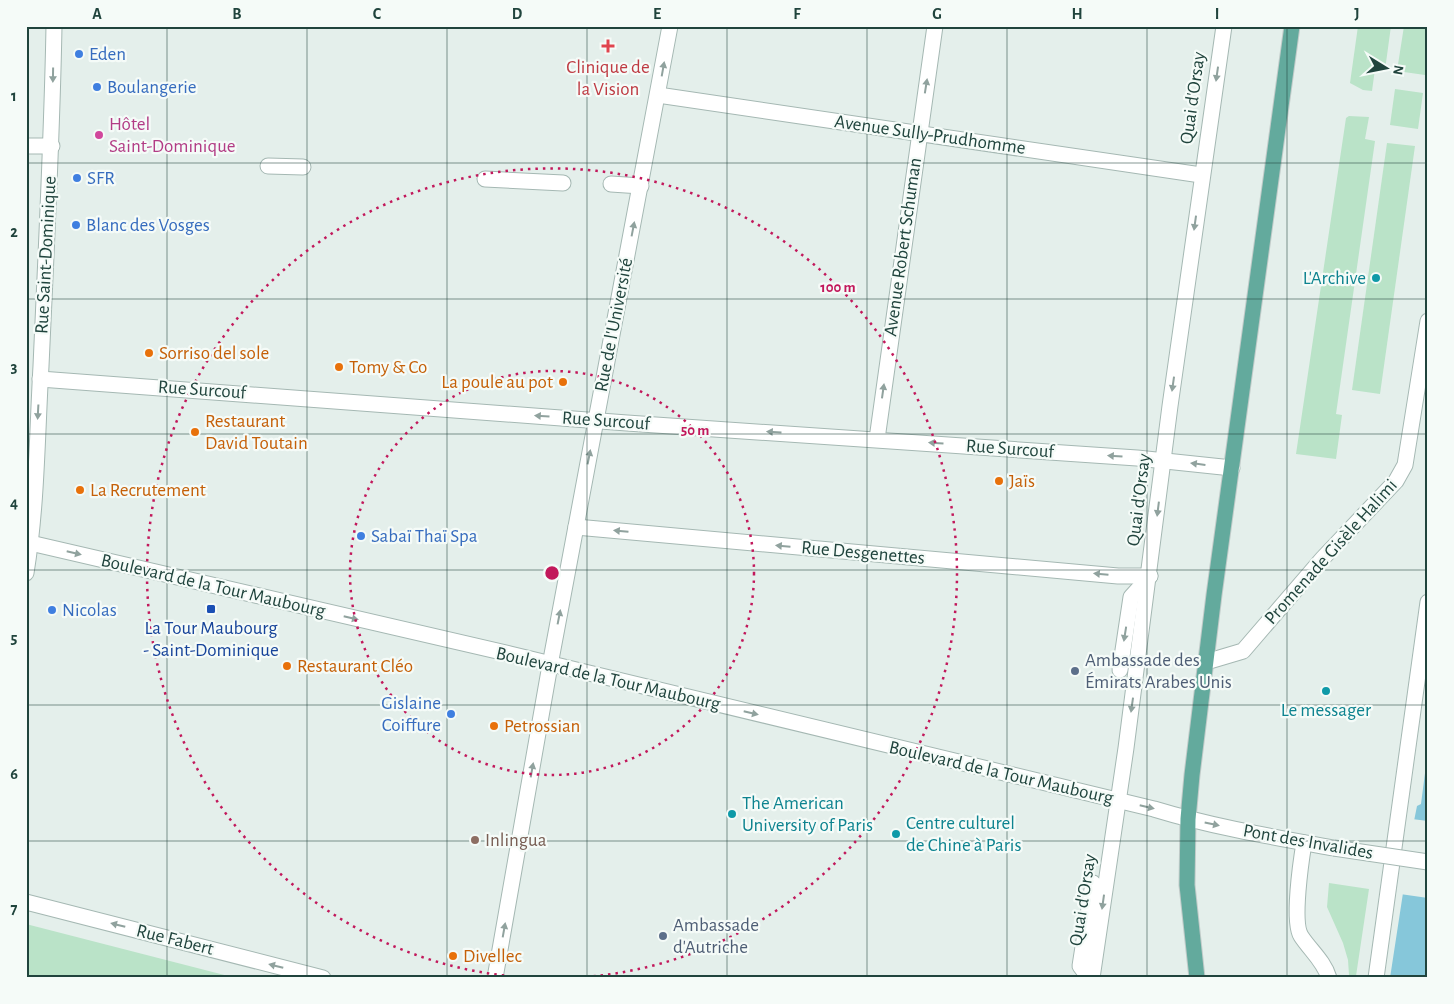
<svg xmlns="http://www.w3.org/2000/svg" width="1454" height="1004" font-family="'Alegreya Sans',sans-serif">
  <rect width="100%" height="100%" fill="#e4efeb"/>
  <g fill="#bae3c8">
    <polygon points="1358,26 1391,26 1385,70 1375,69 1372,91 1363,90 1350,83"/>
    <polygon points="1404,26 1428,26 1425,75 1397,71"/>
    <polygon points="1395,89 1423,93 1418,129 1390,125"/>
    <polygon points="1349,116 1369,117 1365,139 1375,141 1336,414 1342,415 1336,459 1296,454 1346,118"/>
    <polygon points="1387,143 1415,146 1380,394 1352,390"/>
    <polygon points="1329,883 1369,889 1356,976 1349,975 1348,960 1343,943 1327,907"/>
    <polygon points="26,924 236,978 26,978"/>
  </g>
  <polygon fill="#86c7da" points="1428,750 1428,978 1390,978 1414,821 1417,806 1421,804"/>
  <polygon fill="#e4efeb" points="1412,819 1428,821 1428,898 1400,894"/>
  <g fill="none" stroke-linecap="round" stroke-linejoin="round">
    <defs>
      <g id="service">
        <polyline points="268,166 303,167"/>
        <polyline points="485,179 563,183"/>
        <polyline points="611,184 641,186"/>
        <polyline points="1120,670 1131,597 1150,576"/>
        <polyline points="1089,978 1080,966 1093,883"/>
      </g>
      <g id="pedestrian">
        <polyline points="1206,662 1243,651 1323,558 1396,481 1405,465 1428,321"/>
        <path d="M1304 843C1301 861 1292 922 1301 936 1310 950 1324 961 1329 978"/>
        <polyline points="1376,978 1428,602"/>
      </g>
      <g id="minor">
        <polyline points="658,95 1201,175"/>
        <polyline points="26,146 52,146"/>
        <polyline points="40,379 627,423 1137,458 1232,468"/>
        <polyline points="877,439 935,26"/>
        <polyline points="576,527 1118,576 1150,576"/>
        <path d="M26 573C37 505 37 435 41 366 46 253 52 140 54 26"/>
        <polyline points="26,902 323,978"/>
        <polyline points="495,978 550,665 670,26"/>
        <polyline points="1092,978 1126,748 1170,406 1224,26"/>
      </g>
      <path id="tertiary" d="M26 542 510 654 1154 809C1213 827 1273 837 1334 848"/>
      <polyline id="primary" points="1197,978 1187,885 1188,819 1192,775 1214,595 1292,26"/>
    </defs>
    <use href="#service" stroke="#a5b8b3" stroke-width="17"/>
    <use href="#pedestrian" stroke="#a5b8b3" stroke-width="17"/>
    <use href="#minor" stroke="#a5b8b3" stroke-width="17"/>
    <use href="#tertiary" stroke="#a5b8b3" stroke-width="17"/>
    <use href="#primary" stroke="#c1cbc9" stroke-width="17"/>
    <use href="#service" stroke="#fff" stroke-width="15"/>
    <use href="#pedestrian" stroke="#fff" stroke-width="15"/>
    <use href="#minor" stroke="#fff" stroke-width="15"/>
    <use href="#tertiary" stroke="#fff" stroke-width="15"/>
    <use href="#primary" stroke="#63aa9d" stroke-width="15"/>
    <defs>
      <polyline id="tertiary-bridge" points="1334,848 1428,862"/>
    </defs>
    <use href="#tertiary-bridge" stroke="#a5b8b3" stroke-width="17" stroke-linecap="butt"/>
    <use href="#tertiary-bridge" stroke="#fff" stroke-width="15"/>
  </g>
  <defs><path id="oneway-solid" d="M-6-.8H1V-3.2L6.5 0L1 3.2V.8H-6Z" transform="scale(1.25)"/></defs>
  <g fill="#90a29e">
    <use href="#oneway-solid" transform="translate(663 69) rotate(-80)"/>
    <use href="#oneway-solid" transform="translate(1217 74) rotate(98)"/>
    <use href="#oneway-solid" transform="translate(53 75) rotate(91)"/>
    <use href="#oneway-solid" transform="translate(926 86) rotate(-81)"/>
    <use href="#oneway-solid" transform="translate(1195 223) rotate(98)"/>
    <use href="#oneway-solid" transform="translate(633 229) rotate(-79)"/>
    <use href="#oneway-solid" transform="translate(1173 384) rotate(98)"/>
    <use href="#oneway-solid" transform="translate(883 391) rotate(-82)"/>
    <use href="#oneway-solid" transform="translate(38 412) rotate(93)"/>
    <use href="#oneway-solid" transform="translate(542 416) rotate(-176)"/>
    <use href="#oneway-solid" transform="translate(774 432) rotate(-176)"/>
    <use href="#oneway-solid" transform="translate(936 443) rotate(-176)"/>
    <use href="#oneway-solid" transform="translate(1115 456) rotate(-176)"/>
    <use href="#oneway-solid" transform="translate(589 457) rotate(-79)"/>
    <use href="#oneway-solid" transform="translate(1198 464) rotate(-173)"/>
    <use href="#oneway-solid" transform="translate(1158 509) rotate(97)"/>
    <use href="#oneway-solid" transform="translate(621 531) rotate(-175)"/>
    <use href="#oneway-solid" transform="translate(783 546) rotate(-175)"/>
    <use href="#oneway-solid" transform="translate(74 553) rotate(13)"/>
    <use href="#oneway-solid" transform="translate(1101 574) rotate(-175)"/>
    <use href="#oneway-solid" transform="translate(559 617) rotate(-79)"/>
    <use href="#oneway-solid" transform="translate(351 618) rotate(13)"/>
    <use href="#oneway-solid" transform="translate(1125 634) rotate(99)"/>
    <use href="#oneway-solid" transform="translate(1132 705) rotate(98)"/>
    <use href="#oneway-solid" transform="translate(751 713) rotate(13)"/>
    <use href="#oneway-solid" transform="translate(532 770) rotate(-80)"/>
    <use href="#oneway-solid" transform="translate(1147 807) rotate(13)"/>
    <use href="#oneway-solid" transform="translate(1212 824) rotate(12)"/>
    <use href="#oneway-solid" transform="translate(1103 902) rotate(98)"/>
    <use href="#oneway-solid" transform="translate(118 925) rotate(-166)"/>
    <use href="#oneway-solid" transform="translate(504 930) rotate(-80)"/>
    <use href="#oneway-solid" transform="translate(276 966) rotate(-166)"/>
  </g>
  <path fill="none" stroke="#20443d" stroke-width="1" stroke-opacity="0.55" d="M167 26V978M307 26V978M447 26V978M587 26V978M727 26V978M867 26V978M1007 26V978M1147 26V978M1287 26V978M26 163H1428M26 299H1428M26 434H1428M26 570H1428M26 705H1428M26 841H1428"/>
  <g fill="none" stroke="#c2185b" stroke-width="2.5" stroke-dasharray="2.5 5">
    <circle cx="552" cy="573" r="202"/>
    <path d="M534 978A405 405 0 1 1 570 978"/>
  </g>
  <path fill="#e0444e" stroke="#f5fbf8" stroke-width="2" d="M605.5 38.5h5v5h5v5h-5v5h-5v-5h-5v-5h5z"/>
  <g fill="#3f7fe0" stroke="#f5fbf8" stroke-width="2">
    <circle cx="79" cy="54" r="5"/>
    <circle cx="97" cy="87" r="5"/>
    <circle cx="77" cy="178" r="5"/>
    <circle cx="76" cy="225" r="5"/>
    <circle cx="361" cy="536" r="5"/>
    <circle cx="52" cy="610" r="5"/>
    <circle cx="451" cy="714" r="5"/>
  </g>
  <circle fill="#d1479c" stroke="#f5fbf8" stroke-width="2" cx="99" cy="135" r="5"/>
  <g fill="#0f9aa8" stroke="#f5fbf8" stroke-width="2">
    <circle cx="1376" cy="278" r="5"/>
    <circle cx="1326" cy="691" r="5"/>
    <circle cx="732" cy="814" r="5"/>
    <circle cx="896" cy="834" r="5"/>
  </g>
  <g fill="#e8710a" stroke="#f5fbf8" stroke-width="2">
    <circle cx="149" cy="353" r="5"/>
    <circle cx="339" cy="367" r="5"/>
    <circle cx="563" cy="382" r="5"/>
    <circle cx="195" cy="432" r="5"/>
    <circle cx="999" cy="481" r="5"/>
    <circle cx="80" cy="490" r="5"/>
    <circle cx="287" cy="666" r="5"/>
    <circle cx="494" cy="726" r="5"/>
    <circle cx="453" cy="956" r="5"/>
  </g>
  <rect fill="#1a4fb4" stroke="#f5fbf8" stroke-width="2" x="206" y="604" width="10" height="10" rx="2.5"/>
  <g fill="#5c6f8a" stroke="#f5fbf8" stroke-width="2">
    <circle cx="1075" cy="671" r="5"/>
    <circle cx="663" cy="936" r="5"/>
  </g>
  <circle fill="#8d6e63" stroke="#f5fbf8" stroke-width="2" cx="475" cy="840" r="5"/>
  <g text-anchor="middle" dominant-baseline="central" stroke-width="4.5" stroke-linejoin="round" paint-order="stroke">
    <g font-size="19" fill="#366cbe" stroke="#f5fbf8" text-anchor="start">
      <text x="89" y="54">Eden</text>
      <text x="107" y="87">Boulangerie</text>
      <text x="87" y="178">SFR</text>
      <text x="86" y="225">Blanc des Vosges</text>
      <text x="371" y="536">Sabaï Thaï Spa</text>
      <text x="62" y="610">Nicolas</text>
      <text x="441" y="703" text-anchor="end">Gislaine<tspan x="441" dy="22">Coiffure</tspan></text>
    </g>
    <g font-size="19" fill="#be3a42" stroke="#f5fbf8">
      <text x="608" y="67">Clinique de<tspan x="608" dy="22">la Vision</tspan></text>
    </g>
    <g font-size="19" fill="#20443d" stroke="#f5fbf8">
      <text transform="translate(1193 98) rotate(-82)">Quai d'Orsay</text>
      <text transform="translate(930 135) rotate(8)">Avenue Sully-Prudhomme</text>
      <text transform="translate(903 247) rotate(-82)">Avenue Robert Schuman</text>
      <text transform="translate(46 255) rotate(-87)">Rue Saint-Dominique</text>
      <text transform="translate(614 325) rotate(-79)">Rue de l'Université</text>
      <text transform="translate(202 390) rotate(4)">Rue Surcouf</text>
      <text transform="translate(606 421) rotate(4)">Rue Surcouf</text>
      <text transform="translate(1010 449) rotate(4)">Rue Surcouf</text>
      <text transform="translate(1139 500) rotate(-83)">Quai d'Orsay</text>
      <text transform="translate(1331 552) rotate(-48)">Promenade Gisèle Halimi</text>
      <text transform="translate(863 553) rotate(5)">Rue Desgenettes</text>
      <text transform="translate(213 586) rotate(13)">Boulevard de la Tour Maubourg</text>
      <text transform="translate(608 679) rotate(13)">Boulevard de la Tour Maubourg</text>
      <text transform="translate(1001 773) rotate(13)">Boulevard de la Tour Maubourg</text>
      <text transform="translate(1308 842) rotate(10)">Pont des Invalides</text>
      <text transform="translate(1083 900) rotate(-81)">Quai d'Orsay</text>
      <text transform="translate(175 940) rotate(14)">Rue Fabert</text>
    </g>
    <g font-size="19" fill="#b23c85" stroke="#f5fbf8" text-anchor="start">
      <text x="109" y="124">Hôtel<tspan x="109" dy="22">Saint-Dominique</tspan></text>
    </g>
    <g font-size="19" fill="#0d838f" stroke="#f5fbf8" text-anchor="start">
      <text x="1366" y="278" text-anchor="end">L'Archive</text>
      <text x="1326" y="710" text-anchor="middle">Le messager</text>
      <text x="742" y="803">The American<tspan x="742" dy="22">University of Paris</tspan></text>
      <text x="906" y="823">Centre culturel<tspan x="906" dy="22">de Chine à Paris</tspan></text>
    </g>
    <g font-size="19" fill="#c56008" stroke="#f5fbf8" text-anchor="start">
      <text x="159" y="353">Sorriso del sole</text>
      <text x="349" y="367">Tomy &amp; Co</text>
      <text x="553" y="382" text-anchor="end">La poule au pot</text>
      <text x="205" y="421">Restaurant<tspan x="205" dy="22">David Toutain</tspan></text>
      <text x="1009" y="481">Jaïs</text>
      <text x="90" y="490">La Recrutement</text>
      <text x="297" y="666">Restaurant Cléo</text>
      <text x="504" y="726">Petrossian</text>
      <text x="463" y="956">Divellec</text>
    </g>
    <g font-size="19" fill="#164399" stroke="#f5fbf8">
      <text x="211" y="628">La Tour Maubourg<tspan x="211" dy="22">- Saint-Dominique</tspan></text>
    </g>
    <g font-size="19" fill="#4e5e75" stroke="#f5fbf8" text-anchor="start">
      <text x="1085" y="660">Ambassade des<tspan x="1085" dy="22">Émirats Arabes Unis</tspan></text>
      <text x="673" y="925">Ambassade<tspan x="673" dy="22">d'Autriche</tspan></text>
    </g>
    <g font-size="19" fill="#785e54" stroke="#f5fbf8" text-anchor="start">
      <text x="485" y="840">Inlingua</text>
    </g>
  </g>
  <circle cx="552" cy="573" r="8" fill="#c2185b" stroke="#f5fbf8" stroke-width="2.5"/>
  <g font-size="15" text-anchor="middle" font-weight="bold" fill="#c2185b" stroke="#f5fbf8" stroke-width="4.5" stroke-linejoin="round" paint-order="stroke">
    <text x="838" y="292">100 m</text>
    <text x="695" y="435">50 m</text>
  </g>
  <rect width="1454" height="1004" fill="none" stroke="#f5fbf8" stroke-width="55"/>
  <g transform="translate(1386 68) rotate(100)" stroke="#f5fbf8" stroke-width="4" paint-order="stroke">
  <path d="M0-4L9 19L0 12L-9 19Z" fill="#20443d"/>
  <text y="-8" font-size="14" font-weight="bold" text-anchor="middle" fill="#20443d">N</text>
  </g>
  <rect x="28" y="28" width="1398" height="948" fill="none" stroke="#20443d" stroke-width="2"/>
  <g font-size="16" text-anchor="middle" font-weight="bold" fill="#20443d">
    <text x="97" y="19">A</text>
    <text x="237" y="19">B</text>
    <text x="377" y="19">C</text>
    <text x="517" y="19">D</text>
    <text x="657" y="19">E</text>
    <text x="797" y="19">F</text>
    <text x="937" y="19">G</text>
    <text x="1077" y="19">H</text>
    <text x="1217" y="19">I</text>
    <text x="1357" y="19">J</text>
    <text x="14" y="101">1</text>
    <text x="14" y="237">2</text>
    <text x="14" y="372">3</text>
    <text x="14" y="508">4</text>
    <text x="14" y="643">5</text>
    <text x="14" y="779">6</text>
    <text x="14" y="914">7</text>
  </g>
</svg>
